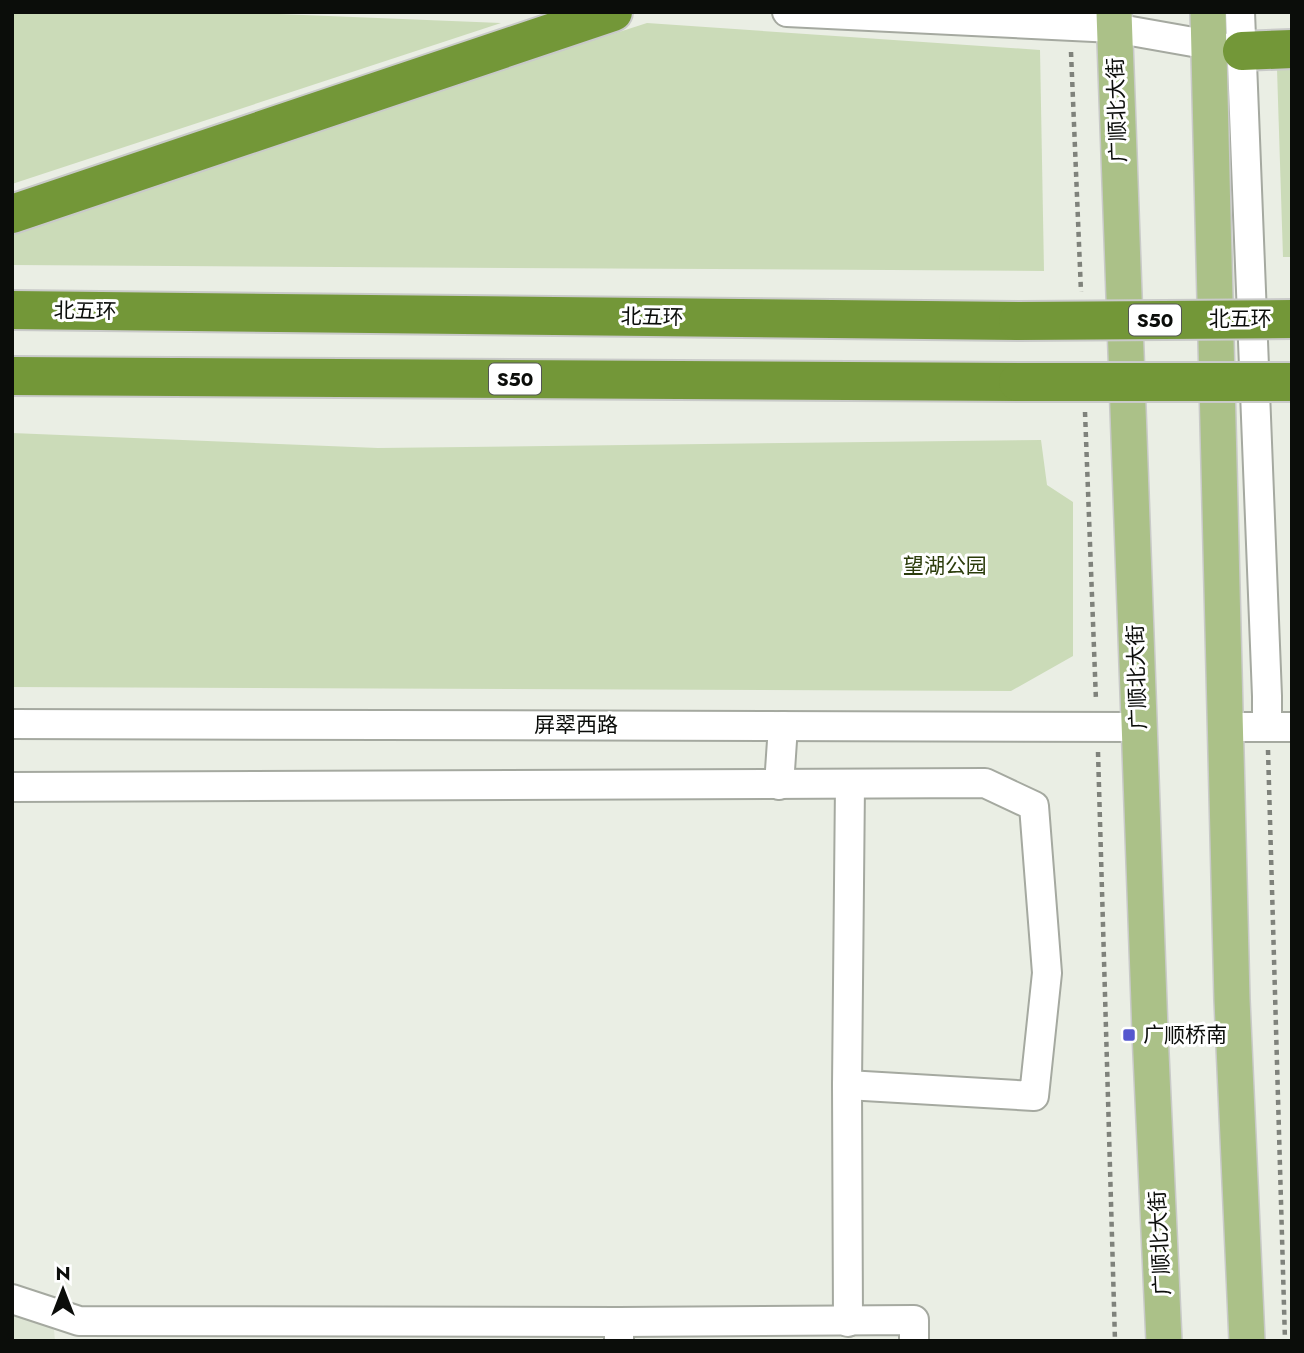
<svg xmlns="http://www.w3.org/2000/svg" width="1304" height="1353" font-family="Jost,'Noto Sans SC',sans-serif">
  <rect width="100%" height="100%" fill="#eaeee4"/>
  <polygon fill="#dde5d4" points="12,1311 29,1315 54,1330 55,1341 12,1341"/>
  <g fill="#cbdbb8">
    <polygon points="12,12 232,12 501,23 12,184"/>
    <polygon points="647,23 1040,50 1044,271 12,265 12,227"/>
    <polygon points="1292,68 1292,257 1283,257 1277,69"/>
    <polygon points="12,433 378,448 1041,440 1047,485 1073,502 1073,656 1011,691 12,687"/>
  </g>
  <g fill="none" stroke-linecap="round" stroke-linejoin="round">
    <defs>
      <g id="minor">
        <polyline points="787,12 1114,28 1227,48"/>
        <polyline points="1240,12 1267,696 1267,727"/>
        <polyline points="12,724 1139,727"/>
        <polyline points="1226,727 1292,727"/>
        <polyline points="779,785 783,726"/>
        <polyline points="12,787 985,783 1034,806 1047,973 1034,1096 847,1085"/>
        <polyline points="12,1299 79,1321 619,1322 619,1341"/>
        <polyline points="619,1322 914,1320 914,1341"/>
        <polyline points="848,1322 847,1085 850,784"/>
      </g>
      <g id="major">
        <polyline points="1114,12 1150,1032 1164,1341"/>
        <polyline points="1208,12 1232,1000 1247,1341"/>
      </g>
      <g id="highway">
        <polyline points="1242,51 1292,49"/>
        <polyline points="12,214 613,12"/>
        <polyline points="12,310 1018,321"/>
        <polyline points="12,376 1018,382"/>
      </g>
    </defs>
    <use href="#minor" stroke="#a5a9a0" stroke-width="32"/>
    <use href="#major" stroke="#c9cac9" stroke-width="38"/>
    <use href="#highway" stroke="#c9cac9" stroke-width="42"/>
    <g stroke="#7f827b" stroke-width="4.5" stroke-dasharray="5 5" stroke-linecap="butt">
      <polyline points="1071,52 1081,292"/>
      <polyline points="1085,412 1096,701"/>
      <polyline points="1268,750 1285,1341"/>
      <polyline points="1098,752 1115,1341"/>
    </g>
    <use href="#minor" stroke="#fff" stroke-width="28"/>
    <use href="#major" stroke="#abc188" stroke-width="35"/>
    <use href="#highway" stroke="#739738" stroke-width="38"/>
    <defs>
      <g id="highway-bridge">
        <polyline points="1018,321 1292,319"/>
        <polyline points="1018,382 1292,382"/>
      </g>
    </defs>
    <use href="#highway-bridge" stroke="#c9cac9" stroke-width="42" stroke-linecap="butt"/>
    <use href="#highway-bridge" stroke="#739738" stroke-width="38"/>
  </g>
  <polygon fill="#90938c" points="12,1324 14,1326 14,1341 12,1341"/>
  <rect fill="#5557ce" stroke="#fff" stroke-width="2.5" x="1122" y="1028" width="14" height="14" rx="3.5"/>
  <g text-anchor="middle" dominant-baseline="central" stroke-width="6" stroke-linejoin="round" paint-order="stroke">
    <g fill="#fff" stroke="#545654" stroke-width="2">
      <rect x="1129" y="304.5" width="52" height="31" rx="5"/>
      <rect x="489" y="363.5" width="52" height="31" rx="5"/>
    </g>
    <g font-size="19" font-weight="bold" fill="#0b0d0a">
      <text x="1155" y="320">S50</text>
      <text x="515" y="379">S50</text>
    </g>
    <g font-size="21" fill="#0b0d0a" stroke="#fff">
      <text transform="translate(1117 110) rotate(-92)">广顺北大街</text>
      <text transform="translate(85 311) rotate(1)">北五环</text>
      <text transform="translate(652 317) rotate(1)">北五环</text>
      <text x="1240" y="319">北五环</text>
      <text transform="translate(1137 677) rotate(-92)">广顺北大街</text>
      <text x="576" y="725">屏翠西路</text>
      <text transform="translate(1160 1243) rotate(-93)">广顺北大街</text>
    </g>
    <g font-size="21" fill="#2b3c0b" stroke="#fff">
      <text x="945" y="566">望湖公园</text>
    </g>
    <g font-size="21" fill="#0b0d0a" stroke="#fff" text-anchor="start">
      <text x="1143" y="1035">广顺桥南</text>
    </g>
  </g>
  <rect width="1304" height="1353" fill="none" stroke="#0b0d0a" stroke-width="28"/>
  <g transform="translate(63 1290)" stroke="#ffffff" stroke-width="5" paint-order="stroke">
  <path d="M0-5L12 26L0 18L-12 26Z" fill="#0b0d0a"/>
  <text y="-10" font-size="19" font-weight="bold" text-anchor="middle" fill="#0b0d0a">N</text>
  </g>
</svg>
